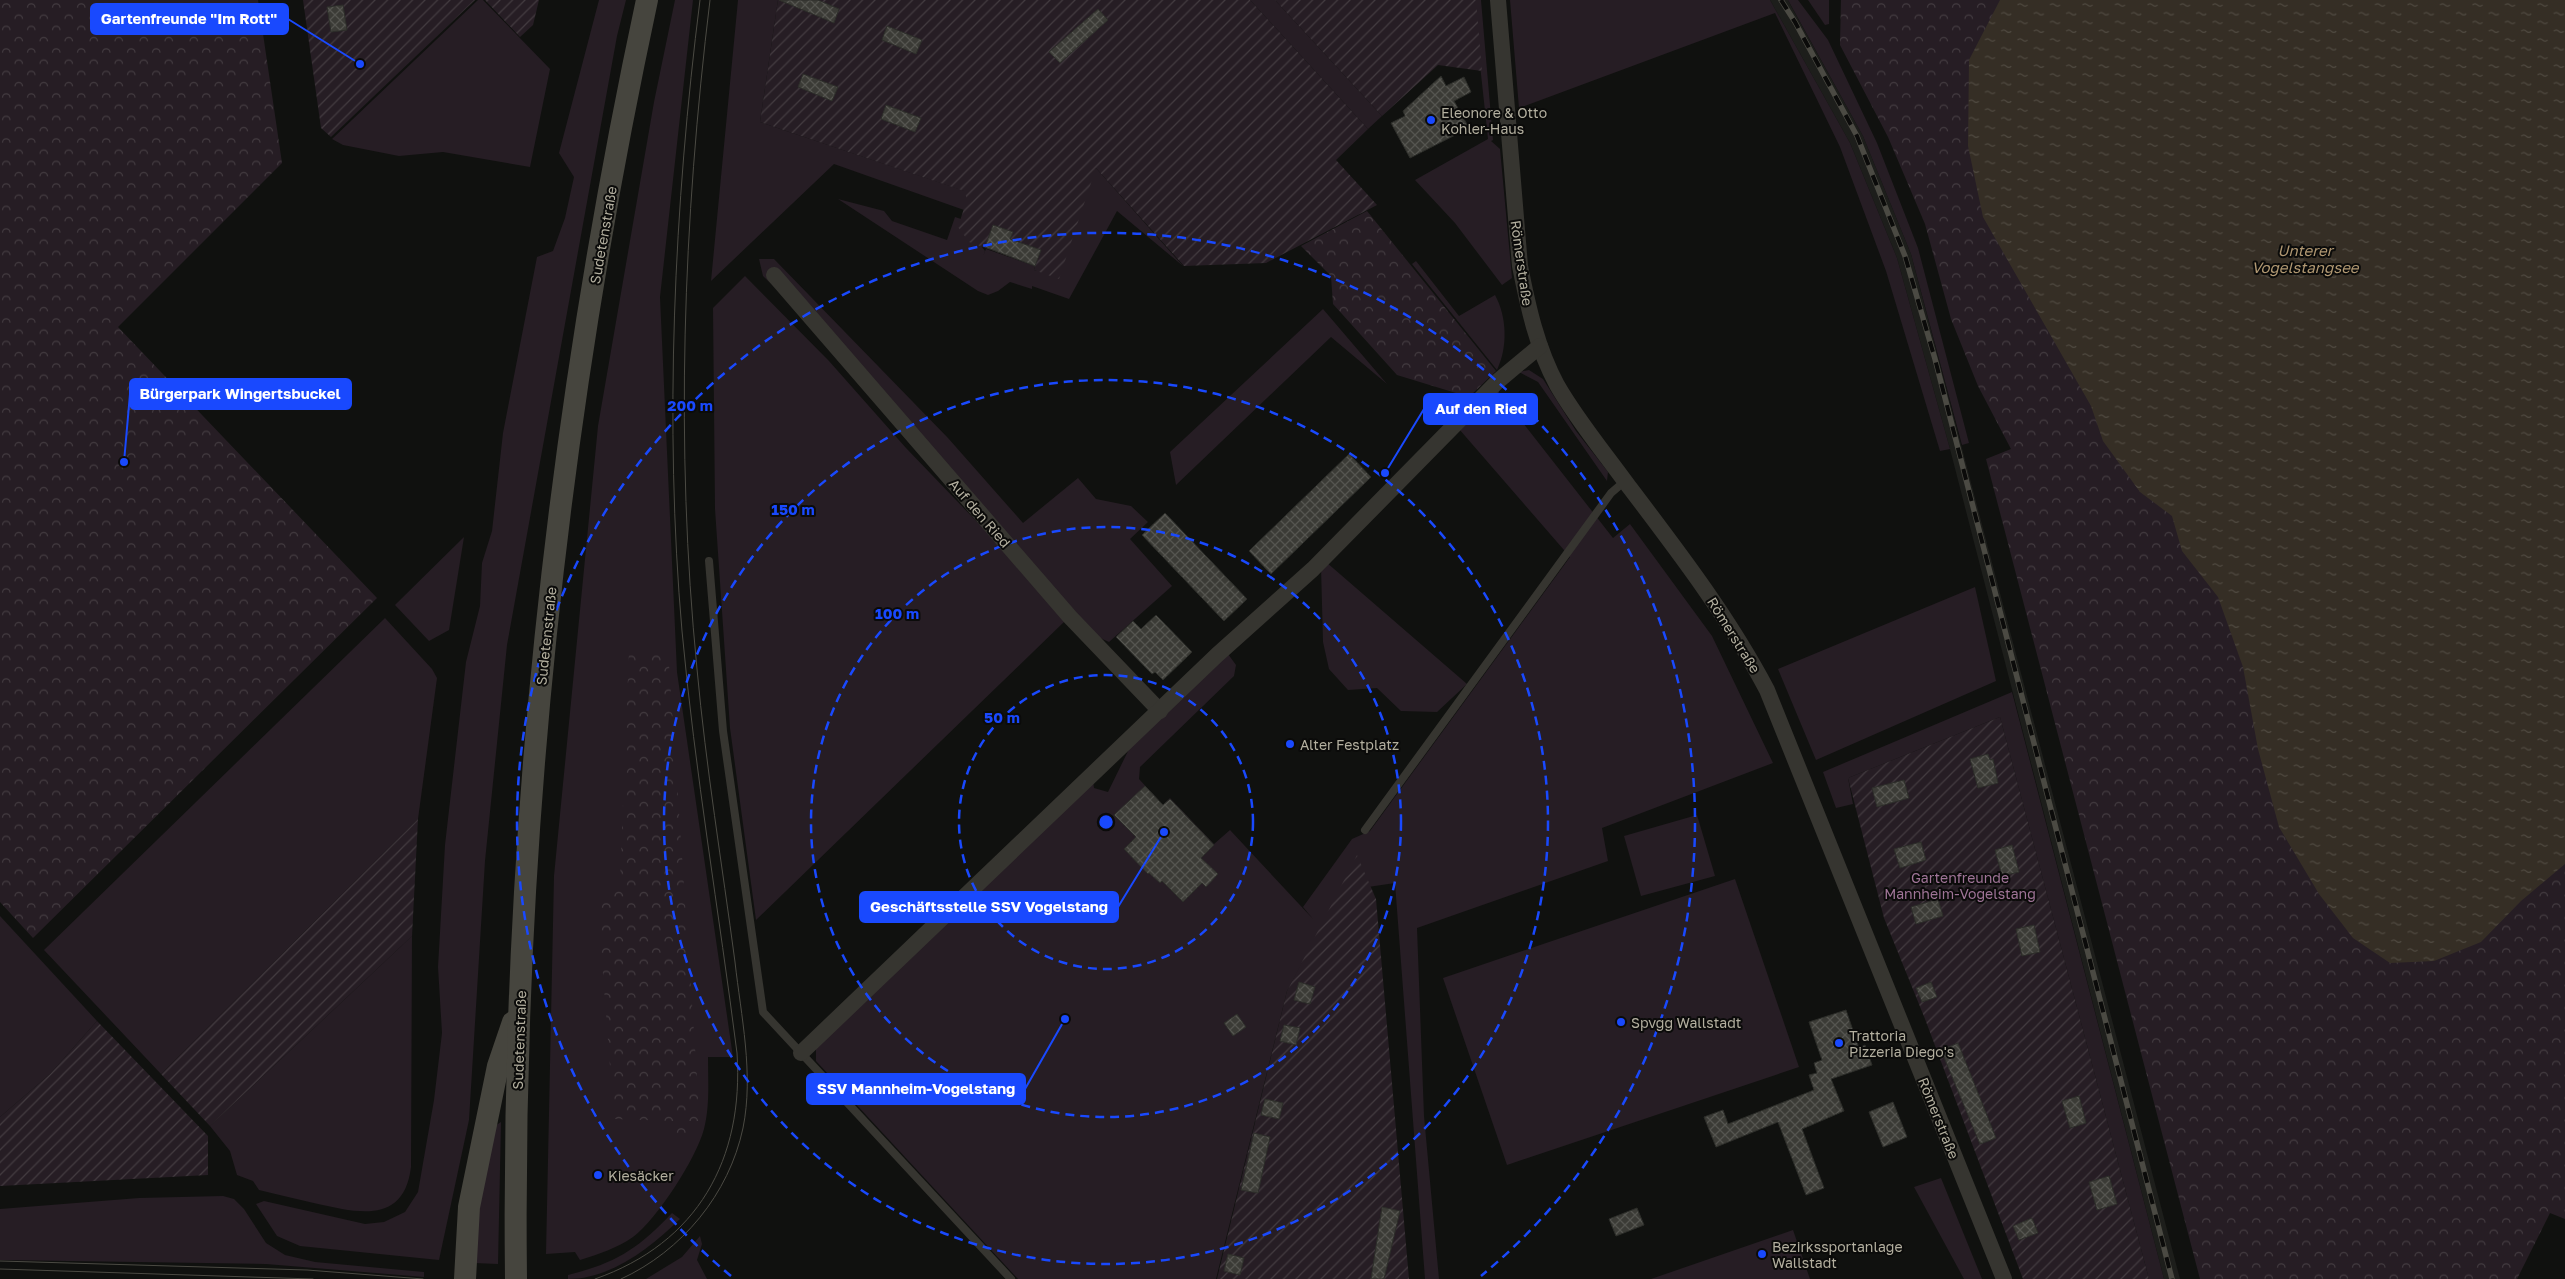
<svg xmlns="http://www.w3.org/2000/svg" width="2565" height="1279" font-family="'Golos Text',sans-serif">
  <defs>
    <pattern id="forest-crowns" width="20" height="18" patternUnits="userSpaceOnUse" patternTransform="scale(1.25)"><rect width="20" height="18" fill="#261d24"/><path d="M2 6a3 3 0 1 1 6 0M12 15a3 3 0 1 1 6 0" fill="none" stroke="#433b40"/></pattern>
    <pattern id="garden-furrows" width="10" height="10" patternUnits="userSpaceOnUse" patternTransform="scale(1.25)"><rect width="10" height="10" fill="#261d24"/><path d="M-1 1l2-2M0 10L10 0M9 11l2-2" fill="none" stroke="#433b40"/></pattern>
    <pattern id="water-ripples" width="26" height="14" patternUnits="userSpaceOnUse" patternTransform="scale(1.25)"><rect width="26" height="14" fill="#352e25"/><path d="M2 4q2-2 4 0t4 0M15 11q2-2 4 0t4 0" fill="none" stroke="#504a41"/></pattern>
    <pattern id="building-cross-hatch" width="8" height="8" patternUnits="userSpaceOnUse" patternTransform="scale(1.25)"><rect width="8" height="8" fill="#3b3b36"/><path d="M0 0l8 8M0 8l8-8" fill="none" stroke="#555550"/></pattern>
  </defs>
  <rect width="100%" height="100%" fill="#10110f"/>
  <polygon fill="#1d1e1b" points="1770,0 1788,0 1791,6 1863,136 1911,254 2180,1279 2164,1279 1950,449 1897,258 1850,143"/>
  <g fill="#261d24">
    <polygon points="478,0 483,0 550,69 530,167 443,152 399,156 343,145 332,139"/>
    <polygon points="599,0 626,0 617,36 507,645 485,861 469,1120 439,1260 300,1246 277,1236 256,1204 264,1201 365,1224 384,1222 405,1212 418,1192 434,1100 442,1033 438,967 445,845 466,662 480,606 482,563 492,531 503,433 537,257 553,251 565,218 574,177 559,153"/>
    <path d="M675 0H693L660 297 677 672 733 1057H708C708 1081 710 1106 704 1129 696 1159 657 1219 633 1237 617 1248 599 1254 580 1260L575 1252 546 1254 554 876 598 426 654 102Z"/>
    <polygon points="738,0 778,0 760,122 965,191 1003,141 964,210 834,164 711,281"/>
    <polygon points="1250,0 1275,0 1382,116 1368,129"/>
    <polygon points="1473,0 1481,0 1493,140 1491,141 1500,149 1512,278 1502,285 1455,223 1415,180 1488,139"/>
    <polygon points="1510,0 1770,0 1850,143 1897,258 1950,449 1940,451 1886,271 1840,147 1775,13 1519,108"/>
    <polygon points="1788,0 1798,0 1828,40 1877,143 1918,248 1969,443 1962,445 1911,254 1863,136"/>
    <polygon points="1808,0 1829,0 1829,24 1825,25"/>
    <polygon points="1096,168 1183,266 1117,211 1069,299 1032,286 1032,289 1010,282 998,291 988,295 978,291 838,199 884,211 892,221 947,240 955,217 961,219 985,251 983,256 986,249 1035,266 1034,270 1037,271"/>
    <polygon points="759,259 774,259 948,438 1023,523 1078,478 1096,499 1131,506 1148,522 1130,539 1172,586 1109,642 1098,637 841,352 763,276"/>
    <path d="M1416 261 1459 316 1495 295C1507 317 1508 347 1497 370L1412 264Z"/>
    <polygon points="745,276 829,361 906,448 981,526 1065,621 756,920 730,728 715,509 713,308"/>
    <polygon points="1323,309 1387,384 1331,337 1176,485 1170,452"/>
    <polygon points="1529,370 1543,379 1576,431 1608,472 1607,481 1538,382 1519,372"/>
    <polygon points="1498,391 1613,538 1630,524 1712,636 1773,763 1602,828 1608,861 1417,928 1424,1116 1439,1279 1425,1279 1395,883 1341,891 1287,991 1216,1279 1018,1279 816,1061 816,1044 1093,781 1094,788 1108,792 1130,747 1228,654 1236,665 1234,676 1140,767 1139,779 1163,805 1170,798 1214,844 1230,830 1313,919 1303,907 1352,839 1370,831 1570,557 1459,429"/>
    <polygon points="464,537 449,630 429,641 395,605"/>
    <polygon points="1326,562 1467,684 1437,712 1401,711 1377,688 1348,690 1329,669 1323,642 1321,567"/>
    <polygon points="1975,587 1996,681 1816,760 1778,669"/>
    <polygon points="385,618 432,669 437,678 418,819 161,1074 44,950"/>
    <polygon points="2012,692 2164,1279 2149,1279 2000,717 1848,778 1853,804 1836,808 1823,772"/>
    <polygon points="1697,815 1715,876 1641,896 1624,836"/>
    <polygon points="1735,879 1799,1067 1507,1165 1443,978"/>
    <polygon points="0,916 97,1021 50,1074 0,1117"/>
    <path d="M412 936 411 1167C404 1224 359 1213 318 1204 298 1199 278 1195 259 1190L253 1181 237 1175 230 1151 210 1126Z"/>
    <polygon points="501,1122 498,1264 474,1263 477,1210 495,1126"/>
    <polygon points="1941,1178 1982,1279 1964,1279 1914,1187"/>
    <polygon points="223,1196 234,1199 244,1209 266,1243 285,1255 315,1262 424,1272 424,1277 266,1264 0,1260 0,1209 139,1198"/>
    <path d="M672 1213 680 1219C650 1248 611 1279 568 1279V1275C616 1263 638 1249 672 1213Z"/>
    <polygon points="1793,1230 1810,1279 1651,1279"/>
    <polygon points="700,1236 702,1244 697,1260 707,1279 646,1279 682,1257"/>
  </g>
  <g fill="url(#forest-crowns)">
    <polygon points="0,0 258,0 282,163 118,327 377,598 33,938 0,902"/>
    <polygon points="1841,0 2565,0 2565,1219 2550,1213 2517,1279 2200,1279 1986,459 2011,449 1978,386 1951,319 1925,224 1888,137 1840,45"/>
    <polygon points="1367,211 1496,371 1469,397 1397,375 1333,304 1331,276 1301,246"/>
    <polygon points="629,650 668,650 700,1121 687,1121 687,1134 676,1135 675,1121 614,1119 598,909 620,881"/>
  </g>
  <g fill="url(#garden-furrows)">
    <polygon points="303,0 475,0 331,137 321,128"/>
    <polygon points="485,0 539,0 533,25 520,37"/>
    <polygon points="778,0 1250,0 1368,129 1336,160 1377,205 1266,263 1184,266 1096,168 1059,279 1034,270 1035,266 969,242 958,227 967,199 964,191 760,122"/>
    <polygon points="1275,0 1476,0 1482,71 1438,65 1382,116"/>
    <polygon points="2000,717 2149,1279 2023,1279 1925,1019 1884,918 1848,778"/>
    <polygon points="418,819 412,936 210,1126 161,1074"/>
    <polygon points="1357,855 1376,899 1409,1279 1217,1279 1287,991"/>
    <polygon points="97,1021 208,1136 208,1175 0,1186 0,1117 50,1074"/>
  </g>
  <polygon fill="url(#water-ripples)" points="2000,0 2565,0 2565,864 2521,901 2481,942 2434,961 2390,963 2353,938 2319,894 2279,827 2258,749 2243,667 2218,597 2182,551 2172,516 2140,492 2103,441 2091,406 1983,217 1968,146 1969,60"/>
  <g fill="url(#building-cross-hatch)" stroke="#2c2d29">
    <polygon points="779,0 818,0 839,9 834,23"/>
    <polygon points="343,5 347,30 331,32 327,7"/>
    <polygon points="1098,9 1108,20 1060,63 1049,52"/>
    <polygon points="887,26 922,40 916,54 882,40"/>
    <polygon points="803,74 838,87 832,101 798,87"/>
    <polygon points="1441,76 1446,86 1464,77 1471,92 1454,101 1469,128 1410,158 1391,123 1405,116 1403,111"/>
    <polygon points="886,105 921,118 915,132 881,119"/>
    <polygon points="993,225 1013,232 1010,239 1041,250 1035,266 985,247"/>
    <polygon points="1349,454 1371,477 1271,574 1249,551"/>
    <polygon points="1165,513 1247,599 1224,621 1142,535"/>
    <polygon points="1156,615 1192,652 1163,680 1155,672 1152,674 1116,637 1133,621 1141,629"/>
    <polygon points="1988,754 1990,760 1993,759 1998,783 1978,788 1970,759"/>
    <polygon points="1904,780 1909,798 1877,807 1872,788"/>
    <polygon points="1145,786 1163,805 1170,799 1214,845 1201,858 1218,874 1206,887 1202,883 1183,902 1162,881 1160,883 1149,873 1148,874 1124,849 1136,837 1114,815"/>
    <polygon points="1921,842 1926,860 1900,868 1894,849"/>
    <polygon points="2012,845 2019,872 2002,876 1995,850"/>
    <polygon points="1938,899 1943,916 1916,924 1911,907"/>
    <polygon points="2034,925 2040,952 2022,956 2016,929"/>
    <polygon points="1299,982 1315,987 1310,1004 1294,1000"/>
    <polygon points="1931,982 1937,997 1922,1002 1916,988"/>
    <polygon points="1846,1010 1859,1048 1865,1045 1872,1065 1831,1079 1844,1111 1802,1129 1824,1188 1806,1195 1778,1122 1716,1147 1704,1117 1723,1110 1728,1124 1814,1090 1809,1075 1817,1073 1814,1063 1822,1060 1809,1022"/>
    <polygon points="1237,1014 1246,1027 1233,1036 1224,1023"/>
    <polygon points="1284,1025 1300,1028 1296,1045 1280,1041"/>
    <polygon points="1958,1043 1996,1138 1980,1144 1941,1050"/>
    <polygon points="2079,1096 2086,1123 2070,1128 2062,1101"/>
    <polygon points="1265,1099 1283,1103 1279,1119 1261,1115"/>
    <polygon points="1893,1102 1907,1137 1883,1147 1869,1112"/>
    <polygon points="1254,1133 1270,1137 1258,1193 1241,1190"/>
    <polygon points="2109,1176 2117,1204 2097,1210 2089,1182"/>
    <polygon points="1382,1207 1400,1211 1384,1279 1371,1279"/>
    <polygon points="1637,1208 1644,1225 1616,1236 1609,1219"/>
    <polygon points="2032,1218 2038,1233 2019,1240 2013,1226"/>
    <polygon points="1228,1254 1244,1258 1240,1275 1224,1271"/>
  </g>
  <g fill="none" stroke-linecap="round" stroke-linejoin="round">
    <g stroke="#363530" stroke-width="8">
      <polyline points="709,561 723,731 763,1012 1011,1279"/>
      <polyline points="1365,830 1611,493 1625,481"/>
    </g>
    <g stroke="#363530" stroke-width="16">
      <path d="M1498 0 1520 266C1528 307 1537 348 1557 385 1577 420 1603 451 1627 484 1677 550 1728 616 1767 690L2004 1279"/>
      <polyline points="774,275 1070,617 1160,711"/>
      <polyline points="801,1053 1217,655 1313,569 1498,381 1540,346"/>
    </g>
    <g stroke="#46453e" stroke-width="22">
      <polyline points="465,1279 469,1207 498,1066 513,1022"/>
      <path d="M516 1279C511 850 557 419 647 0"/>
    </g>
    <g stroke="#4b4a43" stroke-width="1">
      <polyline points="0,1261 307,1270 423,1279"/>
      <polyline points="0,1269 313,1279"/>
      <path d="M595 1279C698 1243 744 1159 737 1053 719 912 695 772 682 631 664 425 674 205 700 0"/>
      <path d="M621 1279C682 1251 729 1194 743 1128 754 1074 741 1016 735 962 722 864 706 767 697 669 675 446 683 222 710 0"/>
    </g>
    <defs>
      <polyline id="rail" points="1781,0 1795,22 1857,136 1905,256 1935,359 2172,1279"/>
    </defs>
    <use href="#rail" stroke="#4b4a43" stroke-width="5.5"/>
    <use href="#rail" stroke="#0b0b0a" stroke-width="4" stroke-dasharray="11" stroke-linecap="butt"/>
  </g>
  <g fill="none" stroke="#1949fe" stroke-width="2.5" stroke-dasharray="9 6">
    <circle cx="1106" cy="822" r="147"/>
    <circle cx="1106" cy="822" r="295"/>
    <circle cx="1106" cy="822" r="442"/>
    <path d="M731 1276A589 589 0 1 1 1481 1276"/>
  </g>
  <g fill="#1949fe" stroke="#0b0b0a" stroke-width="2">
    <circle cx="1431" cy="120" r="5"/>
    <circle cx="1290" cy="744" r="5"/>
    <circle cx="1621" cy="1022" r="5"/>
    <circle cx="1839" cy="1043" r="5"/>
    <circle cx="598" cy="1175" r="5"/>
    <circle cx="1762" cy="1254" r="5"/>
  </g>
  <g text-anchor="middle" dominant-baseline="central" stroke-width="4" stroke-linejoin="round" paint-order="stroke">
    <g font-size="14" fill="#b3af9f" stroke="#0b0b0a" text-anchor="start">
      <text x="1441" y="112">Eleonore &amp; Otto<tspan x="1441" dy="16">Kohler-Haus</tspan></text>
      <text x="1300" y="744">Alter Festplatz</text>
      <text x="1631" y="1022">Spvgg Wallstadt</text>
      <text x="1849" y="1035">Trattoria<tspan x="1849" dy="16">Pizzeria Diego's</tspan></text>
      <text x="608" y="1175">Kiesäcker</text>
      <text x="1772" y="1246">Bezirkssportanlage<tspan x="1772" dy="16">Wallstadt</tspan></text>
    </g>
    <g font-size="14" fill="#b3af9f" stroke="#0b0b0a">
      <text transform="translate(603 235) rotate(-80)">Sudetenstraße</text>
      <text transform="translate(1522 263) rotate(82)">Römerstraße</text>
      <text transform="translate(980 513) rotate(49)">Auf den Ried</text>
      <text transform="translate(1734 635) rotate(58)">Römerstraße</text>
      <text transform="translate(546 636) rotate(-84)">Sudetenstraße</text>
      <text transform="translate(519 1040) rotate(-88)">Sudetenstraße</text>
      <text transform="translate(1939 1118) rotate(68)">Römerstraße</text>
    </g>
    <g font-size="14" fill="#9f7497" stroke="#0b0b0a">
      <text x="1960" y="877">Gartenfreunde<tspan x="1960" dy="16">Mannheim-Vogelstang</tspan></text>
    </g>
    <g font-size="15" font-style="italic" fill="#b19872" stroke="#0b0b0a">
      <text x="2305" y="250">Unterer<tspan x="2305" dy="17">Vogelstangsee</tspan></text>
    </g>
  </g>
  <circle cx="1106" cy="822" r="8" fill="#1949fe" stroke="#0b0b0a" stroke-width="2.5"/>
  <g font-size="15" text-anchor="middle" font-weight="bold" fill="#1949fe" stroke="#0b0b0a" stroke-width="4" stroke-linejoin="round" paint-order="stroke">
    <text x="690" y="411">200 m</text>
    <text x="793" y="515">150 m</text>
    <text x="897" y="619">100 m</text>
    <text x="1002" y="723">50 m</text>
  </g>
  <path fill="none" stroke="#1949fe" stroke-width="2" d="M360 64L288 19M124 462L130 394M1385 473L1424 409M1164 832L1118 907M1065 1019L1025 1089"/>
  <g fill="#1949fe" stroke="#0b0b0a" stroke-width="2">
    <circle cx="360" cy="64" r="5"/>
    <circle cx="124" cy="462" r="5"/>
    <circle cx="1385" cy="473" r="5"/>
    <circle cx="1164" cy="832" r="5"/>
    <circle cx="1065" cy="1019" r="5"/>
  </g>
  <g fill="#1949fe" stroke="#1949fe" stroke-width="2">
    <rect x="91" y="4" width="197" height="30" rx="5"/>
    <rect x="130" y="379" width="221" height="30" rx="5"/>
    <rect x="1424" y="394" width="113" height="30" rx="5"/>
    <rect x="860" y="892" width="258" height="30" rx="5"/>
    <rect x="807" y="1074" width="218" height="30" rx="5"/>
  </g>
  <g font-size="15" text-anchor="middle" font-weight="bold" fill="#fff">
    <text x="189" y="24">Gartenfreunde "Im Rott"</text>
    <text x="240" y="399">Bürgerpark Wingertsbuckel</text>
    <text x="1481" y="414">Auf den Ried</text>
    <text x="989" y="912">Geschäftsstelle SSV Vogelstang</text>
    <text x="916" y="1094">SSV Mannheim-Vogelstang</text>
  </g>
</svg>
